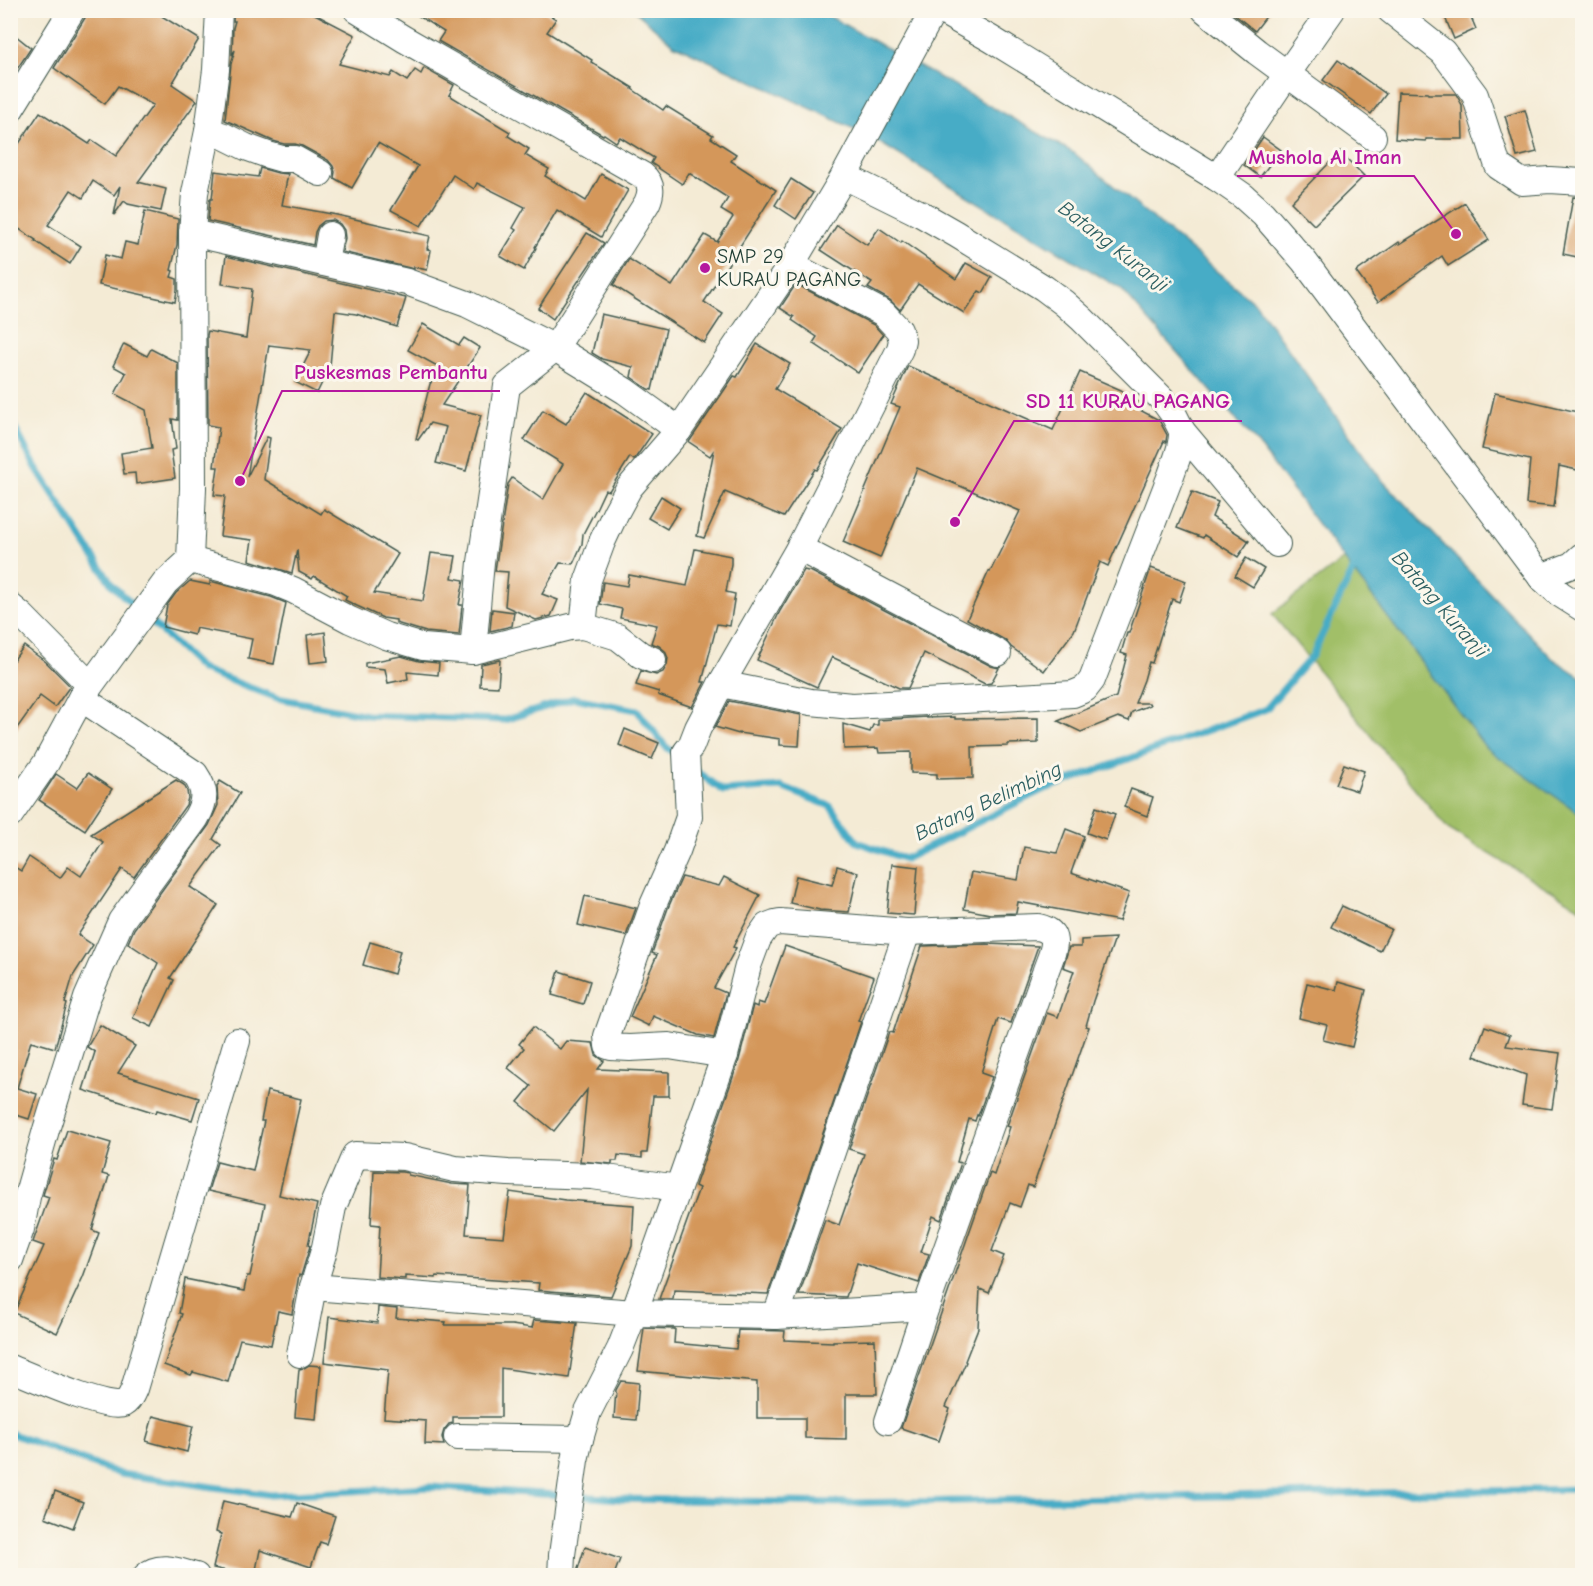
<svg xmlns="http://www.w3.org/2000/svg" width="1593" height="1586" font-family="'Comic Neue',sans-serif">
  <rect width="100%" height="100%" fill="#fbf7ec"/>
  <filter id="ink" filterUnits="userSpaceOnUse"><feTurbulence type="fractalNoise" baseFrequency=".0167" numOctaves="2"/><feDisplacementMap in="SourceGraphic" scale="12" xChannelSelector="R" yChannelSelector="G"/><feConvolveMatrix kernelMatrix="1 2 1 2 8 2 1 2 1" color-interpolation-filters="sRGB"/></filter>
  <filter id="wash" filterUnits="userSpaceOnUse"><feTurbulence type="fractalNoise" baseFrequency=".008" numOctaves="4" result="noise"/><feDisplacementMap in="SourceGraphic" scale="24" xChannelSelector="R" yChannelSelector="G"/><feGaussianBlur stdDeviation="1.35" result="paint"/><feColorMatrix in="noise" values="0 0 0 0 0 0 0 0 0 0 0 0 0 0 0 0 0 1.4 0 .05"/><feComposite in="paint" operator="in"/></filter>
  <g filter="url(#wash)">
    <rect width="100%" height="100%" fill="#f4ebd5"/>
    <polygon fill="#a1bf67" stroke="#607e4e" stroke-width="1.5" points="1344,559 1486,748 1582,815 1582,909 1448,829 1272,614"/>
    <polygon fill="#46acc6" stroke="#32747d" stroke-width="1.5" points="635,11 820,11 1074,153 1256,304 1380,478 1552,658 1582,678 1582,815 1486,748 1257,443 1121,289 865,134 673,44"/>
    <g fill="none" stroke-linecap="round" stroke-linejoin="round">
      <g stroke="#46acc6" stroke-width="7">
        <polyline points="10,419 35,466 112,585 138,610"/>
        <polyline points="147,618 201,669 277,698 367,715 505,720 574,698 637,710 665,746 679,757"/>
        <polyline points="692,768 723,791 781,787 830,806 857,842 905,859 1040,791 1266,709 1312,656 1356,564"/>
        <polyline points="10,1433 120,1474 271,1495 431,1487 622,1499 849,1503 1582,1489"/>
      </g>
    </g>
    <g id="blocks">
      <g fill="#d4975a">
        <polygon points="87,10 152,10 199,39 172,84 197,101 138,182 166,189 161,211 128,204 124,201 114,215 120,186 114,195 93,181 83,198 71,190 48,225 81,246 70,264 35,241 36,240 10,223 10,157 40,112 89,144 92,140 116,156 153,105 118,86 105,104 54,68 85,18"/>
        <polygon points="234,10 307,10 355,35 339,64 390,77 393,72 407,81 415,70 421,74 424,68 454,85 449,95 510,132 508,136 529,149 525,155 549,169 545,176 586,201 601,174 628,190 601,237 557,210 535,247 536,248 524,270 500,256 516,230 513,228 525,207 477,183 474,189 453,175 421,226 391,210 418,166 378,143 352,188 334,178 335,172 333,166 328,160 302,146 295,144 284,144 273,141 225,120 231,64 235,50 232,55 233,28 235,21 233,21"/>
        <polygon points="409,10 542,10 556,19 547,32 592,60 591,62 633,88 632,89 663,110 666,106 713,135 711,138 736,154 731,161 776,190 704,302 723,314 704,343 613,285 629,259 672,286 705,235 717,242 733,217 721,210 728,198 689,173 682,184 651,163 654,158 620,137 616,142 604,134 603,135 438,41 444,32"/>
        <polygon points="1229,10 1271,10 1255,31"/>
        <polygon points="1442,10 1468,10 1476,29 1454,39"/>
        <polygon points="10,31 31,48 19,66 10,77"/>
        <polygon points="1338,60 1386,94 1371,114 1323,80"/>
        <polygon points="1398,92 1428,93 1428,94 1456,94 1462,105 1463,139 1426,139 1426,141 1395,139"/>
        <polygon points="1525,110 1537,152 1517,157 1505,116"/>
        <polygon points="1263,137 1281,150 1260,177 1244,165"/>
        <polygon points="1340,152 1364,176 1314,225 1291,202"/>
        <polygon points="260,168 278,173 288,174 282,205 337,215 430,236 427,249 431,250 427,270 414,267 414,269 342,252 345,238 344,230 340,224 333,220 324,221 318,226 315,232 313,245 208,221 210,199 212,199 215,171 258,177"/>
        <polygon points="791,179 813,193 796,219 775,205"/>
        <polygon points="1573,197 1582,198 1582,258 1563,254"/>
        <polygon points="1465,203 1489,240 1448,266 1442,256 1378,302 1356,272 1399,242 1400,244"/>
        <polygon points="145,211 178,219 177,245 171,270 173,271 171,277 177,279 177,290 175,302 99,285 105,255 121,259 125,242 138,245"/>
        <polygon points="837,225 867,245 879,228 901,243 902,241 956,279 966,263 992,277 983,293 979,291 964,313 918,284 900,310 890,300 868,288 872,283 821,250"/>
        <polygon points="587,233 604,243 553,319 538,308"/>
        <polygon points="226,256 406,298 397,327 356,314 335,311 330,366 317,393 295,382 311,350 269,345 247,477 267,437 270,438 264,479 321,514 324,509 398,554 374,593 423,601 431,553 456,556 452,578 464,580 459,605 462,605 459,635 426,632 396,623 396,620 383,618 357,606 345,600 347,596 314,576 312,579 299,572 297,550 292,573 249,560 252,540 220,536 225,496 214,495 218,467 214,467 219,427 208,425 207,335 208,331 246,338 252,289 222,284"/>
        <polygon points="796,284 874,325 883,335 858,373 813,343 817,337 792,320 794,317 780,308"/>
        <polygon points="601,314 666,329 652,390 648,389 631,377 633,367 602,359 592,353"/>
        <polygon points="423,324 459,345 464,338 480,348 442,405 481,415 466,471 436,463 446,427 430,423 418,440 416,439 430,384 441,368 408,350"/>
        <polygon points="124,344 147,356 151,349 178,363 178,420 172,419 176,449 171,450 175,478 136,484 135,473 124,474 121,453 152,448 146,410 115,394 126,373 113,366"/>
        <polygon points="757,344 790,364 775,389 842,429 817,470 815,469 784,517 725,492 704,538 697,536 714,450 710,456 689,442 734,376 737,377"/>
        <polygon points="908,366 1053,430 1080,372 1121,390 1138,402 1134,407 1159,420 1167,435 1166,441 1166,442 1164,441 1108,566 1100,562 1074,631 1044,671 1011,647 1005,640 967,619 989,571 990,572 1020,511 917,468 880,558 843,542 900,407 891,404"/>
        <polygon points="587,392 652,434 634,460 630,457 609,491 605,490 597,507 583,534 582,544 573,564 560,563 542,594 558,600 551,616 536,620 505,606 508,572 495,571 508,484 512,478 543,500 563,464 524,440 543,410 566,424"/>
        <polygon points="1495,393 1582,413 1582,471 1559,466 1554,507 1526,504 1530,460 1482,449"/>
        <polygon points="1192,492 1218,502 1212,517 1249,541 1238,557 1204,535 1203,538 1177,528"/>
        <polygon points="661,496 680,508 667,529 648,518"/>
        <polygon points="695,549 731,556 731,564 726,592 735,594 730,626 717,624 702,682 705,682 692,707 658,695 659,692 636,685 641,671 656,675 663,672 667,665 668,658 665,651 659,646 651,643 657,625 620,618 622,609 600,604 603,582 627,586 629,575 687,586"/>
        <polygon points="1246,558 1264,569 1253,587 1235,576"/>
        <polygon points="1151,568 1186,581 1179,602 1172,599 1152,663 1149,662 1144,680 1135,703 1149,703 1150,705 1132,712 1129,721 1118,717 1081,732 1058,721 1116,697 1127,655 1121,653 1127,633 1129,633"/>
        <polygon points="804,570 812,572 991,666 999,668 991,683 985,684 924,653 908,688 899,688 832,657 817,687 757,660 780,611"/>
        <polygon points="190,581 210,585 210,581 271,597 286,603 274,664 248,659 252,639 196,628 194,635 163,627 167,605 176,593"/>
        <polygon points="492,609 514,612 512,626 490,631"/>
        <polygon points="325,632 328,661 310,663 307,635"/>
        <polygon points="24,646 46,662 70,686 55,707 40,696 10,738 10,665"/>
        <polygon points="401,656 419,661 439,663 438,675 407,672 408,679 388,683 385,669 365,667 365,663"/>
        <polygon points="500,660 498,687 480,686 481,664"/>
        <polygon points="729,701 801,715 799,746 780,745 780,739 739,733 739,734 715,727"/>
        <polygon points="927,717 927,718 955,717 955,719 1038,718 1038,743 1008,744 1008,746 972,747 973,778 937,779 937,774 911,773 911,752 879,753 878,748 844,749 843,724 870,732 873,725 878,725 878,720"/>
        <polygon points="625,729 659,743 652,759 619,745"/>
        <polygon points="1344,764 1364,771 1357,791 1336,784"/>
        <polygon points="88,773 112,789 85,830 39,800 56,774 77,788"/>
        <polygon points="176,780 184,785 187,791 188,798 186,805 134,877 122,869 78,935 93,945 73,976 65,1003 67,1004 55,1048 31,1041 17,1088 37,1094 29,1119 10,1113 10,864 21,871 29,857 60,878 68,867 81,876 103,842 91,834"/>
        <polygon points="220,781 240,793 213,839 221,845 190,887 218,905 170,978 174,980 152,1027 133,1018 158,963 128,943 134,929 209,825 218,805 217,786"/>
        <polygon points="1131,789 1153,797 1147,816 1124,807"/>
        <polygon points="1096,807 1115,814 1106,840 1087,833"/>
        <polygon points="1066,829 1084,836 1071,873 1129,893 1119,921 1018,902 1016,913 990,914 964,909 971,872 1018,880 1024,847 1057,853"/>
        <polygon points="892,864 918,867 914,915 887,913"/>
        <polygon points="837,866 858,872 849,912 820,910 790,903 796,876 832,885"/>
        <polygon points="682,877 719,886 724,877 760,895 733,947 736,948 714,988 726,993 714,1038 698,1035 653,1016 649,1026 630,1017 657,955 652,953 668,908"/>
        <polygon points="585,896 636,908 626,936 578,925"/>
        <polygon points="1342,906 1391,929 1380,951 1331,927"/>
        <polygon points="1115,938 1093,1001 1086,1026 1089,1027 1033,1187 1028,1185 1020,1207 1010,1203 992,1251 1004,1256 989,1293 980,1289 978,1328 965,1361 966,1362 946,1407 950,1409 939,1441 901,1428 990,1173 994,1175 1010,1127 1007,1126 1047,1013 1058,1017 1074,971 1063,967 1069,947 1081,947 1081,940"/>
        <polygon points="370,942 400,951 394,974 363,965"/>
        <polygon points="987,944 1038,946 1011,1023 998,1019 981,1073 992,1077 978,1116 977,1115 975,1121 969,1119 957,1162 961,1163 941,1220 933,1216 921,1252 929,1254 919,1283 857,1263 846,1297 799,1295 825,1220 839,1225 864,1154 849,1149 889,1032 893,1033 922,946"/>
        <polygon points="785,946 874,977 858,1021 861,1022 768,1294 674,1290 673,1299 659,1299 699,1188 695,1186 739,1060 753,1005 757,1007 758,1002 764,1004"/>
        <polygon points="559,971 590,981 583,1004 552,995"/>
        <polygon points="1338,982 1366,990 1352,1047 1323,1040 1327,1025 1299,1018 1307,983 1336,990"/>
        <polygon points="100,1025 135,1046 118,1073 199,1098 192,1120 157,1110 156,1113 83,1090 95,1052 87,1047"/>
        <polygon points="1485,1026 1510,1035 1506,1046 1560,1053 1552,1109 1522,1105 1526,1075 1474,1056"/>
        <polygon points="533,1027 560,1049 566,1041 593,1043 596,1055 604,1061 598,1069 669,1072 669,1096 653,1096 647,1153 642,1153 642,1158 618,1155 617,1161 612,1161 612,1164 580,1161 587,1090 554,1131 518,1102 531,1086 508,1068 524,1048 519,1044"/>
        <polygon points="267,1091 301,1099 279,1195 317,1204 308,1245 310,1246 301,1276 299,1275 292,1314 278,1311 271,1345 240,1339 228,1382 193,1372 191,1375 164,1365 182,1314 179,1313 185,1279 244,1291 247,1276 250,1276 265,1204 208,1191 217,1162 253,1171 264,1121 261,1121"/>
        <polygon points="67,1130 111,1143 102,1174 109,1176 92,1230 99,1233 83,1277 57,1333 14,1313 44,1246 33,1242 49,1197 43,1195 54,1159 57,1160"/>
        <polygon points="374,1171 402,1172 408,1173 408,1175 452,1184 470,1185 466,1234 504,1237 510,1192 565,1200 634,1205 632,1246 611,1296 538,1290 539,1283 436,1276 436,1278 405,1276 405,1279 377,1277 380,1225 371,1224"/>
        <polygon points="378,1307 397,1309 396,1318 446,1322 445,1325 512,1325 532,1328 534,1320 577,1323 569,1378 501,1368 501,1417 453,1417 453,1423 449,1424 444,1430 442,1437 444,1445 425,1444 426,1421 384,1418 388,1370 324,1362 329,1317 377,1323"/>
        <polygon points="644,1328 675,1329 674,1343 736,1349 738,1330 785,1331 784,1340 833,1342 833,1341 875,1340 877,1394 846,1394 846,1439 805,1438 805,1418 757,1418 757,1382 638,1371"/>
        <polygon points="309,1365 321,1366 316,1419 295,1417 299,1369 304,1368"/>
        <polygon points="621,1381 639,1383 636,1420 614,1418 616,1390"/>
        <polygon points="153,1416 193,1426 187,1452 146,1441"/>
        <polygon points="55,1491 83,1502 73,1528 45,1517"/>
        <polygon points="223,1501 292,1517 297,1503 335,1516 326,1544 320,1542 311,1567 260,1550 255,1575 246,1575 213,1568 221,1534 216,1532"/>
        <polygon points="585,1547 620,1559 614,1575 576,1575"/>
      </g>
    </g>
  </g>
  <g filter="url(#ink)">
    <use href="#blocks" fill-opacity="0" stroke="#3f574c" stroke-width="1.5"/>
    <g fill="none" stroke-linecap="round" stroke-linejoin="round">
      <defs>
        <g id="minor">
          <path d="M357 10 404 39 642 175C652 183 652 192 647 203L555 348 625 391 679 430"/>
          <polyline points="940,10 991,39 1217,178 1243,196 1263,214 1304,261 1541,577 1560,594 1582,608"/>
          <polyline points="1205,10 1257,52 1373,137"/>
          <polyline points="1390,10 1443,52 1475,95 1498,166 1522,182 1550,180 1582,182"/>
          <polyline points="10,110 72,10"/>
          <polyline points="208,131 224,136 246,147 268,155 282,159 295,159 320,173"/>
          <polyline points="844,176 921,214 956,234 1044,288 1064,303 1082,319 1163,400 1174,415 1182,431 1277,544"/>
          <polyline points="1217,178 1287,74 1332,10"/>
          <polyline points="192,233 407,282 467,304 555,348 507,386 481,562 473,651"/>
          <polyline points="325,263 330,235"/>
          <polyline points="799,548 998,653"/>
          <polyline points="190,560 276,583 293,590 350,620 386,636 423,647 473,651 570,627 583,626"/>
          <polyline points="1541,577 1572,565 1582,556"/>
          <polyline points="10,606 22,616 90,685"/>
          <polyline points="653,660 641,655 618,637 583,626 588,580 602,542 616,512 629,488 679,430 791,265 844,176 934,10"/>
          <path d="M721 684 811 702 852 706 1073 694 1085 689 1092 680 1171 475C1176 460 1183 446 1182 431"/>
          <polyline points="10,815 46,763 81,698 165,583 190,560 193,488 192,233 195,193 208,131 216,70 219,10"/>
          <polyline points="725,1055 669,1046 630,1048 611,1047 608,1046 607,1036 612,1022 653,905 677,851 689,817 686,752 691,746 698,728 721,684 799,548 900,349 902,340 899,330 883,313 791,265"/>
          <path d="M10 1260 21 1229 27 1197 46 1130 87 998 121 921 196 818C206 801 206 790 195 774L81 698"/>
          <path d="M313 1287 634 1313 776 1316 926 1307 1045 973C1051 954 1065 933 1038 927L907 932 780 922 775 923 767 926 758 939 748 966 725 1055 634 1313 620 1349 588 1412 580 1439 575 1460 562 1555 561 1576"/>
          <polyline points="776,1316 907,932"/>
          <polyline points="300,1354 313,1287 325,1247 333,1207 355,1155 404,1157 455,1169 508,1173 592,1176 678,1188"/>
          <path d="M10 1368C30 1376 108 1411 123 1404 129 1401 132 1394 134 1389L237 1041"/>
          <polyline points="888,1421 926,1307"/>
          <polyline points="457,1437 580,1439"/>
          <path d="M146 1576C159 1563 180 1572 196 1576"/>
        </g>
      </defs>
      <use href="#minor" stroke="#3f574c" stroke-width="28"/>
      <use href="#minor" stroke="#fff" stroke-width="26"/>
    </g>
  </g>
  <circle fill="#b5179e" stroke="#fbf7ec" stroke-width="2" cx="705" cy="268" r="6"/>
  <g text-anchor="middle" dominant-baseline="central" stroke-width="6" stroke-linejoin="round" paint-order="stroke">
    <g font-size="20" fill="#1f3d34" stroke="#fbf7ec" text-anchor="start">
      <text x="717" y="256">SMP 29<tspan x="717" dy="23">KURAU PAGANG</tspan></text>
    </g>
    <g font-size="21" font-style="italic" fill="#2b5e60" stroke="#fbf7ec">
      <text transform="translate(1114 246) rotate(38)">Batang Kuranji</text>
      <text transform="translate(1440 604) rotate(49)">Batang Kuranji</text>
      <text transform="translate(988 801) rotate(-25)">Batang Belimbing</text>
    </g>
  </g>
  <path fill="none" stroke="#b5179e" stroke-width="2" d="M1456 234L1414 176H1237M240 481L282 391H500M955 522L1014 421H1242"/>
  <g fill="#b5179e" stroke="#fbf7ec" stroke-width="2">
    <circle cx="1456" cy="234" r="6"/>
    <circle cx="240" cy="481" r="6"/>
    <circle cx="955" cy="522" r="6"/>
  </g>
  <g font-size="21" text-anchor="middle" font-weight="bold" fill="#b5179e" stroke="#fbf7ec" stroke-width="6" stroke-linejoin="round" paint-order="stroke">
    <text x="1325" y="164">Mushola Al Iman</text>
    <text x="391" y="379">Puskesmas Pembantu</text>
    <text x="1128" y="408">SD 11 KURAU PAGANG</text>
  </g>
  <rect width="1593" height="1586" fill="none" stroke="#fbf7ec" stroke-width="36"/>
</svg>
